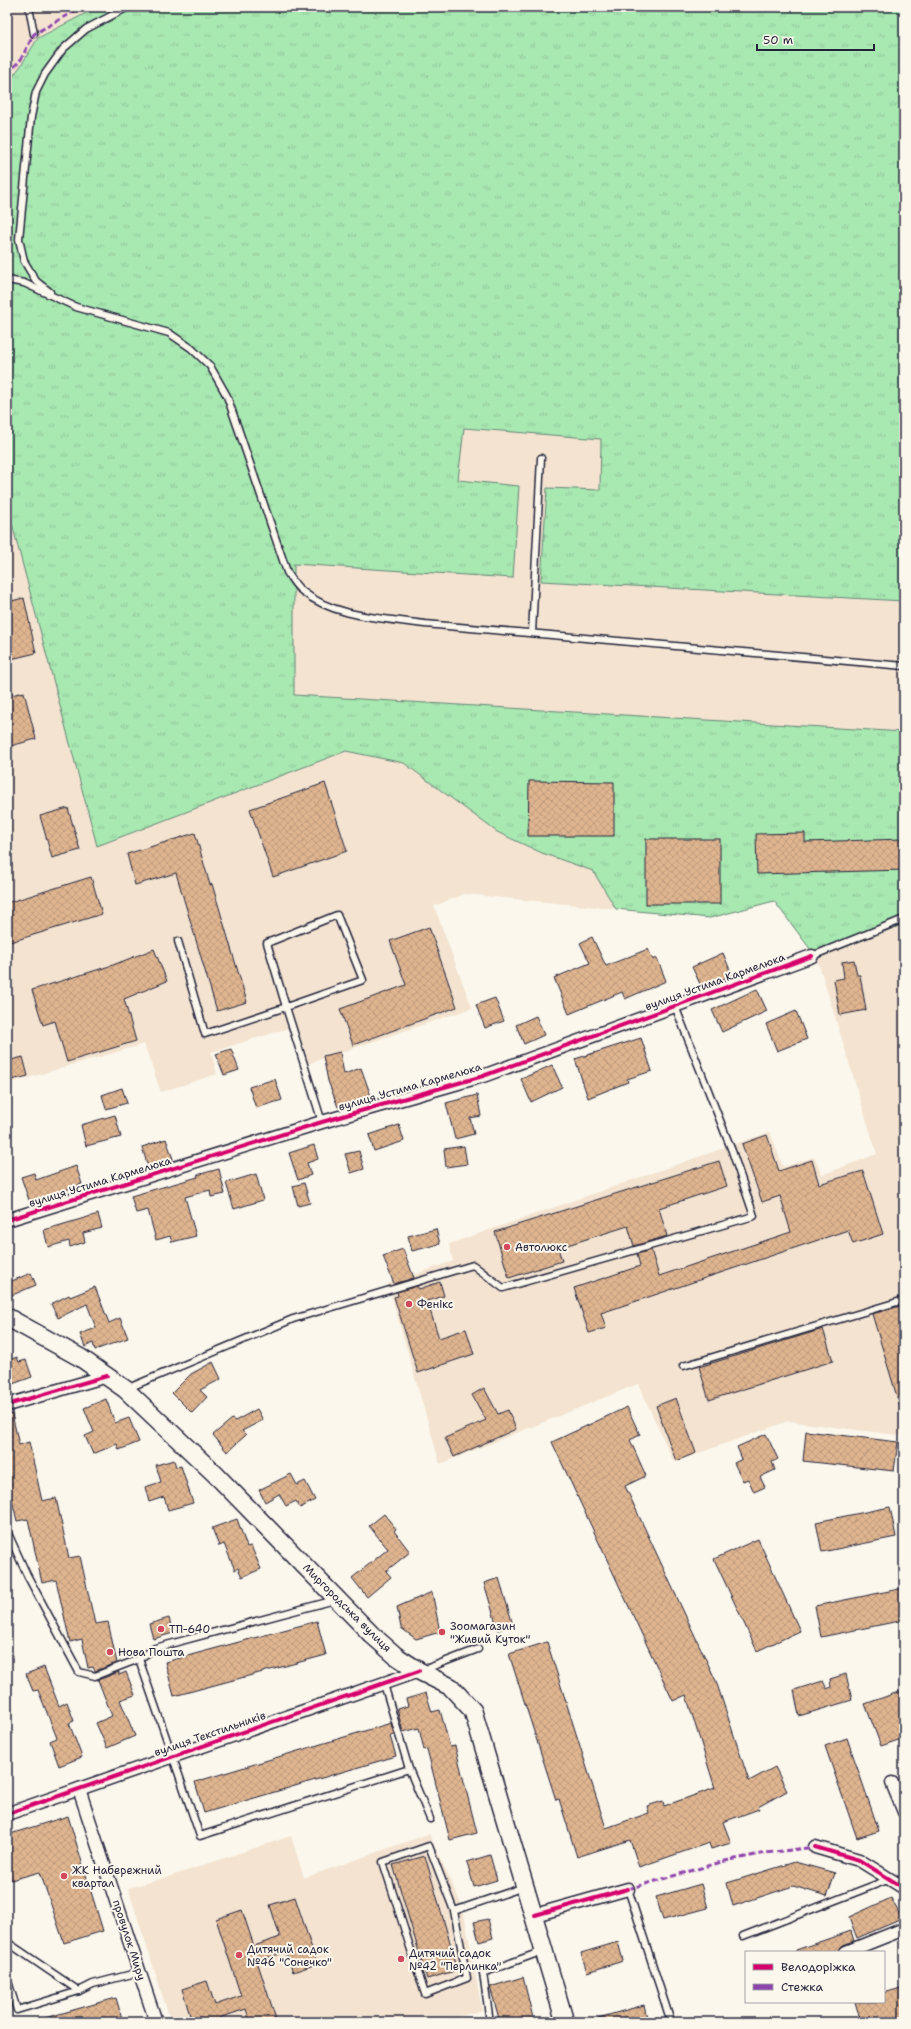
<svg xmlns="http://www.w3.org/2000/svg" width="911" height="2029" font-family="'Shantell Sans',sans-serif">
  <defs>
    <pattern id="grass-tufts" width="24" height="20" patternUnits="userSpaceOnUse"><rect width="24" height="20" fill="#a8e8b1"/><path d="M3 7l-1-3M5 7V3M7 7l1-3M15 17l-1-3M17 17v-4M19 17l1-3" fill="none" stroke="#90c799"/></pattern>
    <pattern id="building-cross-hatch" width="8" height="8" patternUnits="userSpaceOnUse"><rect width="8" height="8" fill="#dfb590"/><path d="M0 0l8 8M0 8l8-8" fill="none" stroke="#bf9b7d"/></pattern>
  </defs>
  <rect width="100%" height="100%" fill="#fbf7ec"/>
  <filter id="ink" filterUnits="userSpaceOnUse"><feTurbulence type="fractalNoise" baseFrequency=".025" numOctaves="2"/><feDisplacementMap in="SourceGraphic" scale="8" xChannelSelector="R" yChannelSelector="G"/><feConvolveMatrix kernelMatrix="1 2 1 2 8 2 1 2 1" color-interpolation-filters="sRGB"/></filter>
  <g filter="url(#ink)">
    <g fill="#f3e3d0">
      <polygon points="7,7 904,7 904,1436 788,1421 674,1462 638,1384 440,1464 388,1284 453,1261 449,1244 770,1132 783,1167 814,1157 822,1175 877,1154 817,958 774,901 710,918 465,894 434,906 472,1008 301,1066 289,1028 211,1052 217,1074 161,1092 144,1044 7,1084"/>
      <polygon points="429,1834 463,1908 482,2010 440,2022 171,2022 128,1888 168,1877 291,1836 304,1878"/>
    </g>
    <polygon fill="url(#grass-tufts)" stroke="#658576" points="98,7 904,7 904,601 541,581 547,488 600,490 601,439 464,428 458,480 519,486 513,578 294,564 294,695 904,732 904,924 817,958 774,901 710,918 616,909 593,871 542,853 497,832 404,763 346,751 97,846 7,505 7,83 20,67 38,38"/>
    <g fill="url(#building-cross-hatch)" stroke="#22223b">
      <polygon points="24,598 36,653 7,660 7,602"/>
      <polygon points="24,692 36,739 7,747 7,696"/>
      <polygon points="529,781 614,782 614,836 528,836"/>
      <polygon points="325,783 347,851 273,877 250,809"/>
      <polygon points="68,808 80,850 52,858 40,816"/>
      <polygon points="195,833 210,885 212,884 247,1002 217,1011 176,873 135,885 127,854"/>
      <polygon points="805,833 805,842 904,839 904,870 757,874 756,834"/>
      <rect x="646" y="839" width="74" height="65"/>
      <polygon points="91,877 102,914 7,943 7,903"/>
      <polygon points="429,927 457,1007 353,1045 340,1009 406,985 390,941"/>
      <polygon points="592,937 606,966 648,949 653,960 657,958 666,981 625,999 622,992 569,1014 554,978 590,963 580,943"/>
      <polygon points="154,949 167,981 124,999 136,1041 67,1062 55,1021 43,1025 32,990 113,965"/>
      <polygon points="723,953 732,975 702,988 692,967"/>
      <polygon points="854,960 857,975 860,975 866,1010 840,1015 834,980 844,978 842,962"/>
      <polygon points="757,989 767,1011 722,1032 712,1010"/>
      <polygon points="495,998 504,1021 485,1028 476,1005"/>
      <polygon points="796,1011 807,1039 777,1051 766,1024"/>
      <polygon points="536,1016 544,1035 524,1044 516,1025"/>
      <polygon points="641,1038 652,1071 627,1079 628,1082 588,1098 575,1059"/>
      <polygon points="231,1049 239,1070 224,1075 216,1054"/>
      <polygon points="340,1052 344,1074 361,1068 371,1096 338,1107 328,1081 323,1056"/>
      <polygon points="23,1057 28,1076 7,1081 7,1061"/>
      <polygon points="552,1065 562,1087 531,1102 521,1079"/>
      <polygon points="275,1079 282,1100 256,1108 249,1087"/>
      <polygon points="122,1088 127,1103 106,1109 102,1095"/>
      <polygon points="477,1095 481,1116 470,1118 474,1134 455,1139 446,1103"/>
      <polygon points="115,1115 121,1137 86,1146 81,1125"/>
      <polygon points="399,1125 404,1141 374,1151 369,1135"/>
      <polygon points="767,1135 779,1171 812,1160 819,1184 863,1171 883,1234 853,1244 848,1230 601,1313 606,1328 589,1333 574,1288 640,1266 637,1254 651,1250 659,1276 791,1232 780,1196 762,1202 742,1144"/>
      <polygon points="166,1139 173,1159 148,1167 142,1147"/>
      <polygon points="314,1145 318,1159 307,1163 311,1175 298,1180 289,1153"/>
      <polygon points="464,1146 467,1164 446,1167 444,1149"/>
      <polygon points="359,1151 364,1169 351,1173 345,1154"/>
      <polygon points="719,1161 727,1186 659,1208 667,1236 634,1246 628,1226 558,1248 562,1261 509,1278 495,1232"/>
      <polygon points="76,1166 82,1184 30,1203 21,1177 34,1173 36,1180"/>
      <polygon points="219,1169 225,1194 211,1197 210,1190 185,1197 196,1236 172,1242 170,1236 156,1240 148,1210 136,1213 131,1196 198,1177 197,1175"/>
      <polygon points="256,1174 263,1200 234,1209 226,1183"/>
      <polygon points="304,1183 310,1203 298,1206 293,1186"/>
      <polygon points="98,1214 102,1228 83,1233 85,1242 70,1247 69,1241 48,1247 44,1230"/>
      <polygon points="436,1229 440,1244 412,1251 408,1236"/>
      <polygon points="403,1249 414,1278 394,1284 383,1256"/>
      <polygon points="31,1273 36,1285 10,1296 7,1283"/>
      <polygon points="440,1282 444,1296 427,1301 439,1338 466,1329 474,1354 418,1373 394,1297 398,1296 397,1292 417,1286 419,1289"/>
      <polygon points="95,1287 109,1323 120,1318 128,1338 95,1350 93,1343 85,1347 80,1334 96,1328 87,1304 58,1318 51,1304 69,1295 70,1297"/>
      <polygon points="904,1305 904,1409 901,1410 872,1314"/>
      <polygon points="823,1329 833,1361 709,1400 699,1367"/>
      <polygon points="17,1357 19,1362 26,1360 32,1377 7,1386 7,1361"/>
      <polygon points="213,1362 221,1379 200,1390 207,1397 192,1413 172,1393 191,1374"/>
      <polygon points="484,1388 498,1414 508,1410 516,1429 454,1457 445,1438 486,1420 472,1395"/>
      <polygon points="676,1398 696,1453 676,1461 656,1406"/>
      <polygon points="106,1399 115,1423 129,1418 139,1442 119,1450 117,1444 93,1454 85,1436 94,1432 84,1408"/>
      <polygon points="627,1407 640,1435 630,1440 646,1476 625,1486 716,1681 749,1781 775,1767 787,1791 758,1807 759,1809 723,1822 731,1843 711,1849 709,1843 639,1867 630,1840 577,1857 559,1799 556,1800 509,1654 547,1642 606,1828 649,1813 647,1806 663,1801 664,1806 715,1788 686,1695 673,1701 552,1442"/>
      <polygon points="257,1409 263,1420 242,1431 246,1435 227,1452 213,1435 232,1419 235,1421"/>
      <polygon points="12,1414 19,1445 29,1442 42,1501 56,1498 69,1558 80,1556 95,1624 108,1622 117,1663 95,1671 93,1667 88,1668 82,1639 70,1642 56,1580 42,1583 28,1519 17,1521 7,1478 7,1415"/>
      <polygon points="806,1431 898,1442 894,1471 803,1461"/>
      <polygon points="766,1434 778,1459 772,1462 775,1470 760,1477 765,1487 754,1492 748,1479 743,1481 734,1463 742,1459 737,1447"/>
      <polygon points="174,1460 176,1467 181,1466 193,1503 168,1510 164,1497 149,1502 145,1487 161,1482 156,1465"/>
      <polygon points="291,1474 297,1485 305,1481 315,1500 300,1508 296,1501 286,1506 279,1494 265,1502 259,1490"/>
      <polygon points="890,1507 896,1537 822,1552 816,1522"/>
      <polygon points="384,1514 396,1529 394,1531 410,1552 386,1571 391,1577 367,1597 352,1578 388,1549 369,1526"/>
      <polygon points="237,1519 247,1547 251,1546 261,1569 242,1577 238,1568 235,1570 224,1544 219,1546 212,1528"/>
      <polygon points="758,1539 800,1631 757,1651 714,1559"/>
      <polygon points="499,1578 513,1625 498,1630 484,1583"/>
      <polygon points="904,1588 904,1620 821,1637 815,1606"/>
      <polygon points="432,1592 440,1632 416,1639 401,1628 397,1607"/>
      <polygon points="169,1618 173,1633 153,1639 149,1624"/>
      <polygon points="317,1621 326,1655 174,1696 165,1662"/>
      <polygon points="44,1667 59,1706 67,1702 74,1721 69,1723 82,1757 59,1766 50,1741 57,1738 38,1690 33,1691 26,1674"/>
      <polygon points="119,1672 119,1675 126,1672 135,1695 120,1700 135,1736 107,1748 96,1723 112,1716 98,1680"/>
      <polygon points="846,1674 852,1700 799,1716 794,1690 823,1681 827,1689 831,1687 830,1679"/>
      <polygon points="904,1690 904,1738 881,1746 865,1704"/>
      <polygon points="426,1693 432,1712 440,1710 450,1747 455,1746 477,1833 450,1840 427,1749 424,1750 419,1728 403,1732 397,1709 408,1706 406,1699"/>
      <polygon points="391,1723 394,1735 390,1736 396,1756 204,1813 195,1782"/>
      <polygon points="847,1738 879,1831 857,1838 825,1746"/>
      <polygon points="68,1816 103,1931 64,1943 40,1872 11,1880 7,1866 7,1835"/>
      <polygon points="490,1855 497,1880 474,1887 467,1862"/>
      <polygon points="425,1856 458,1970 427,1979 393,1865"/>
      <polygon points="795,1862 835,1873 827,1896 793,1886 733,1906 727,1883"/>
      <polygon points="701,1884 708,1908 663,1920 656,1897"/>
      <polygon points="295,1897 317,1964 293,1972 286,1952 257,1961 277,2022 250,2022 246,2009 219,2018 220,2022 192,2022 182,1989 207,1981 215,2005 241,1996 216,1919 242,1910 254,1946 280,1937 270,1905"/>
      <polygon points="891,1898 902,1919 857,1938 849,1917"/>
      <polygon points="488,1919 493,1938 479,1942 474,1922"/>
      <polygon points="851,1931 854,1941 843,1945 839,1952 796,1952 796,1950"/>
      <polygon points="618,1942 623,1961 587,1972 581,1953"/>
      <polygon points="523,1977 534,2022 500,2022 490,1987"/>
      <polygon points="904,1987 904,2022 861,2022 855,2002 884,2002 884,1993"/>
      <polygon points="116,1998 123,2022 45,2022 45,2018"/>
      <polygon points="644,2005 648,2022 599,2022 598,2018"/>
    </g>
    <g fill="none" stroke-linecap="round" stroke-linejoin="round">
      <defs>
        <g id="lane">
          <polyline points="29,7 34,34"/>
          <path d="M7 280 24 283 76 307 169 333 191 348 210 366 227 396 287 572C291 578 296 587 302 591 335 618 384 618 425 624L904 666"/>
          <polyline points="50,292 36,281 24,261 19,239 31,117 36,92 45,74 63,49 86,29 128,7"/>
          <polyline points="532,633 541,458"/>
          <polyline points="178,941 205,1034 286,1007 267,943 337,915 363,980 286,1007 322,1122"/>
          <polyline points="812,956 904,919"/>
          <polyline points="683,1366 904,1300"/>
          <polyline points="126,1389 293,1319 473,1265 503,1288 754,1216 732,1151 675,1006"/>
          <polyline points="7,1531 27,1575 79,1672 95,1676 139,1659 155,1648 335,1600"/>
          <polyline points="139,1659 200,1836 409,1769 384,1684"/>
          <polyline points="423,1670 478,1649"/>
          <polyline points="409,1769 430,1819"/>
          <polyline points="628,1889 671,2022"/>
          <polyline points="454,1911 467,1978 425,1994 383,1862 429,1846 454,1911 524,1887"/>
          <polyline points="743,1936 890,1879"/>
          <polyline points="7,1942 79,1991 93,1984 140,1972"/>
          <polyline points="7,1978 17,2010 79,1991"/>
          <polyline points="490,2022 483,1973 543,1951"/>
        </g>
        <g id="street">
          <polyline points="7,1220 322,1122 483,1076 812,956"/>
          <polyline points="7,1405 107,1376"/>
          <polyline points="892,1783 904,1812"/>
          <polyline points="79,1789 156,2022"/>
          <polyline points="7,1814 419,1671"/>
          <polyline points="815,1847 859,1860 904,1888"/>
          <polyline points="535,1915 628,1889"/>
          <polyline points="846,1952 904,1929"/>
        </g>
        <polyline id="secondary" points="7,1317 81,1358 125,1389 215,1474 372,1635 396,1656 419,1671 451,1687 473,1711 565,2022"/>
      </defs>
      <use href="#lane" stroke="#22223b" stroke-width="9"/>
      <use href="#street" stroke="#22223b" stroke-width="15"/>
      <use href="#secondary" stroke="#22223b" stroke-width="20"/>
      <use href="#lane" stroke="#fbf7ec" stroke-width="6"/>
      <use href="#street" stroke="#fbf7ec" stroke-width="12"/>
      <use href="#secondary" stroke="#fbf7ec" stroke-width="17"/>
      <g stroke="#8e44ad" stroke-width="3" stroke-dasharray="6 3" stroke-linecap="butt">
        <polyline points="7,73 20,61 34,34 82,7"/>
        <polyline points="628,1889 725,1861 766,1853 815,1847"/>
      </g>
      <defs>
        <g id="cycleway">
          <polyline points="7,1220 322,1122 483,1076 812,956"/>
          <polyline points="7,1405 107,1376"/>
          <polyline points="7,1814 419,1671"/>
          <polyline points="815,1847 859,1860 904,1888"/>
          <polyline points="535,1915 628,1889"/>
        </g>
      </defs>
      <use href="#cycleway" stroke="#fbf7ec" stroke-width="6"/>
      <use href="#cycleway" stroke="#d6006c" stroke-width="4"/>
    </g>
  </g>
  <g fill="#d1495b" stroke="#fbf7ec" stroke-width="1.5">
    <circle cx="507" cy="1247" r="4"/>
    <circle cx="409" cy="1304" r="4"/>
    <circle cx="161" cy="1629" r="4"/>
    <circle cx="442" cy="1632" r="4"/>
    <circle cx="110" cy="1652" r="4"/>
    <circle cx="64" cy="1876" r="4"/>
    <circle cx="239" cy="1955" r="4"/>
    <circle cx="401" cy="1959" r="4"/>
  </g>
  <g text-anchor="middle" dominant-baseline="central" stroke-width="4" stroke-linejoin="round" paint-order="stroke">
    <g font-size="11" fill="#22223b" stroke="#fbf7ec">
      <text transform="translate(715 982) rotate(-20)">вулиця Устима Кармелюка</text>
      <text transform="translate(410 1087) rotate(-16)">вулиця Устима Кармелюка</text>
      <text transform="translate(100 1182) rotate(-17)">вулиця Устима Кармелюка</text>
      <text transform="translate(347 1608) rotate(45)">Миргородська вулиця</text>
      <text transform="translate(210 1734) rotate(-19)">вулиця Текстильників</text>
      <text transform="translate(129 1940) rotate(72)">провулок Миру</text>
    </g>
    <g font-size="11" fill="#22223b" stroke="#fbf7ec" text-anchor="start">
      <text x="515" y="1247">Автолюкс</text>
      <text x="417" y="1304">Фенікс</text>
      <text x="450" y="1626">Зоомагазин<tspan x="450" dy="13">"Живий Куток"</tspan></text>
      <text x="169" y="1629">ТП-640</text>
      <text x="118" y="1652">Нова Пошта</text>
      <text x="72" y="1870">ЖК Набережний<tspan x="72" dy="13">квартал</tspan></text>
      <text x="247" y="1949">Дитячий садок<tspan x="247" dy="13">№46 "Сонечко"</tspan></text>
      <text x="409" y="1953">Дитячий садок<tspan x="409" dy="13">№42 "Перлинка"</tspan></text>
    </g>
  </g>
  <rect width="911" height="2029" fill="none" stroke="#fbf7ec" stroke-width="24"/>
  <rect x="12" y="12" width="887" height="2005" fill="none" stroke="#22223b" stroke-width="1.5" filter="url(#ink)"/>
  <rect x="745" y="1951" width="140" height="52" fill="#fbf7ec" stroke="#a4a2a5"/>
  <rect x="753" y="1964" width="20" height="6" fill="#d6006c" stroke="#a4a2a5"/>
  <text x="781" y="1971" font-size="12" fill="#22223b">Велодоріжка</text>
  <rect x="753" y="1984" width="20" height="6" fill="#8e44ad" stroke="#a4a2a5"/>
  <text x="781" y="1991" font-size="12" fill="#22223b">Стежка</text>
  <path d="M757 44v6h117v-6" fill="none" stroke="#22223b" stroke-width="2"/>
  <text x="763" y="44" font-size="12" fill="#22223b" stroke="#fbf7ec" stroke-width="3" paint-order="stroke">50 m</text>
</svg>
